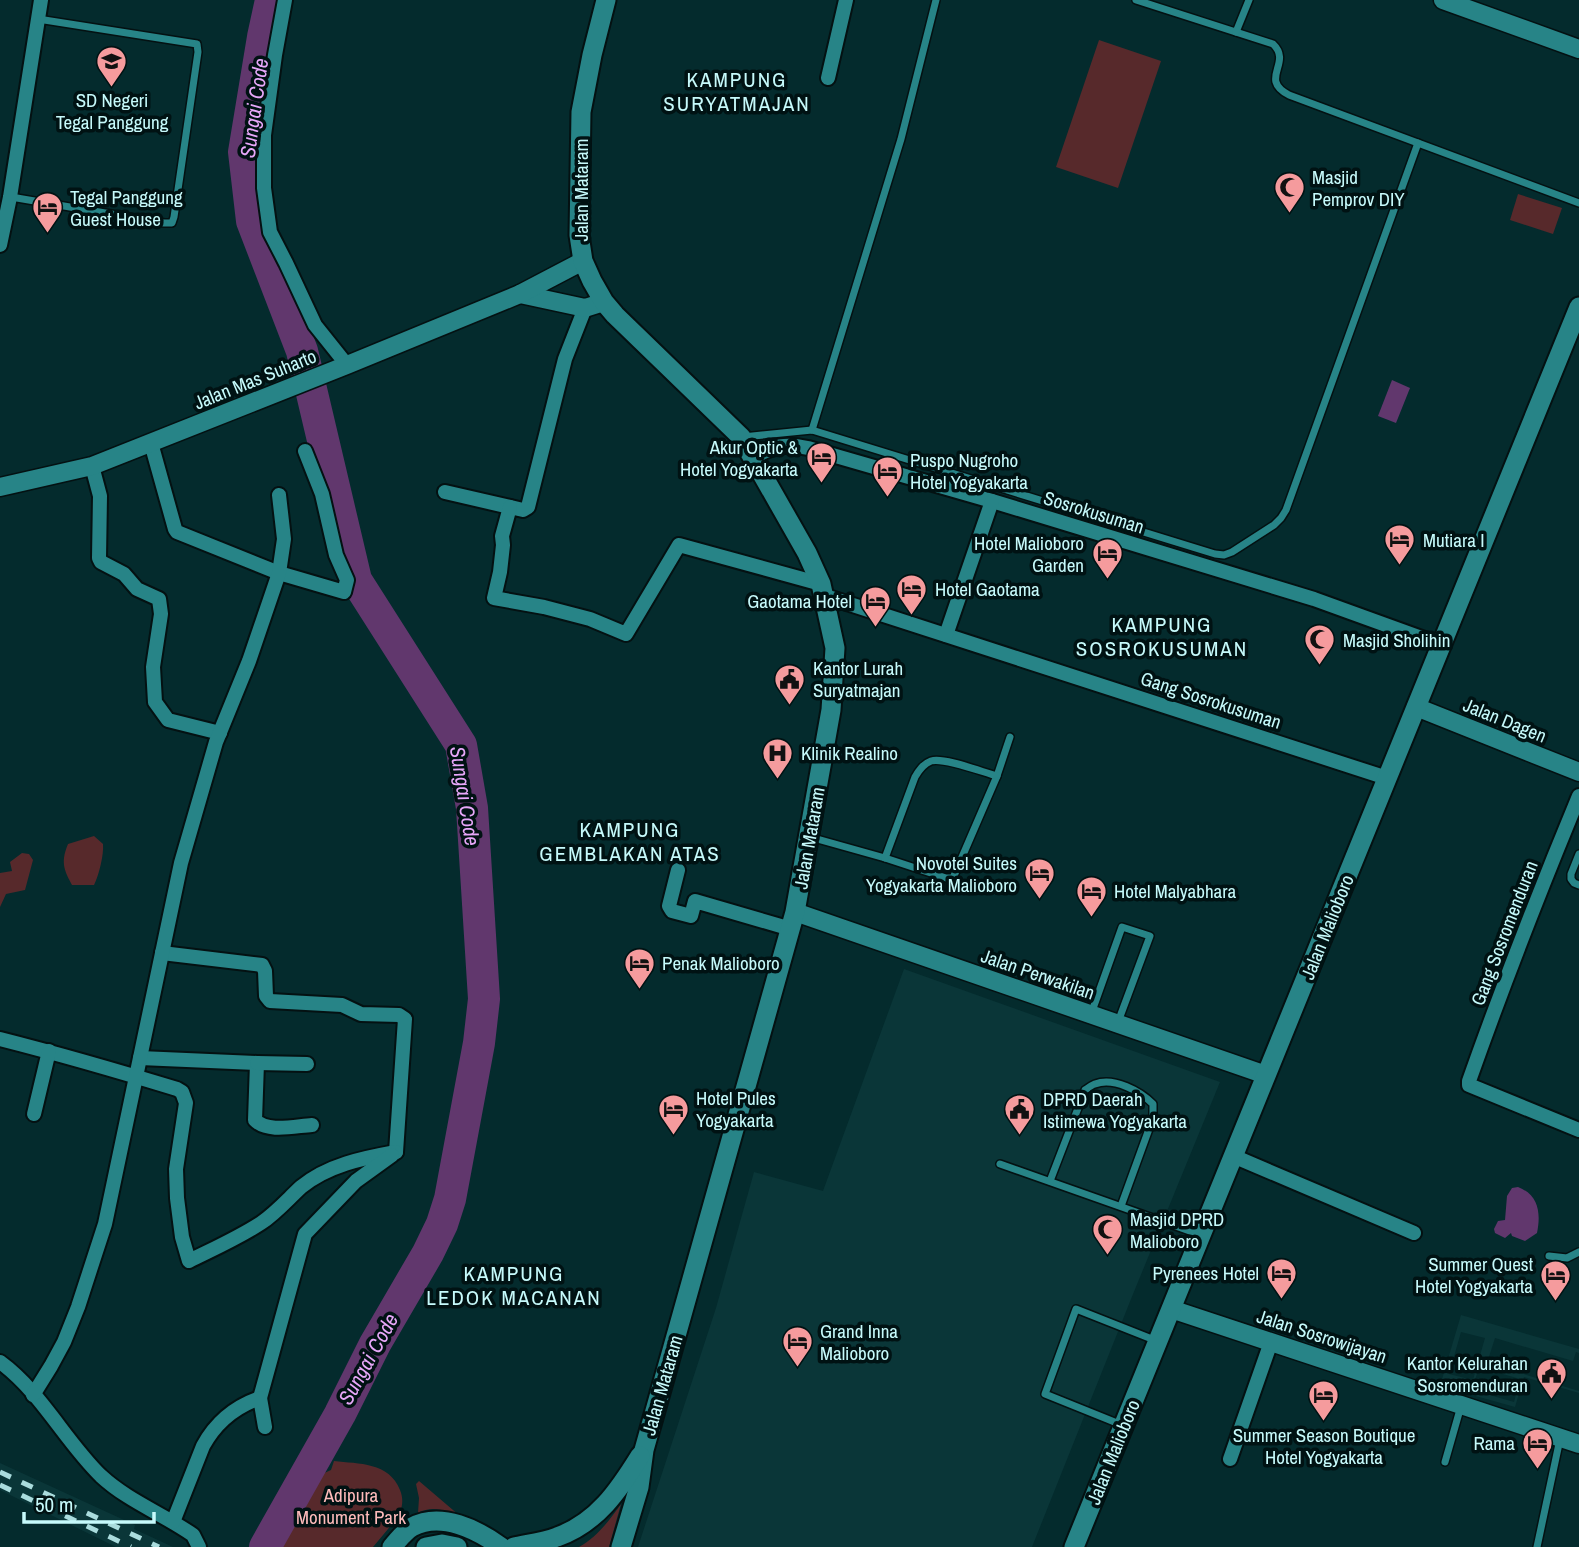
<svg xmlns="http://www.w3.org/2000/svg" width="1579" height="1547" font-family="'Archivo Narrow',sans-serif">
  <rect width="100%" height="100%" fill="#042b2d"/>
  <g fill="#0a3638" fill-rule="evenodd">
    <polygon points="904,969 1220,1082 1131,1299 1032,1547 638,1547 716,1308 754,1172 823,1191"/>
    <path d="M1461 1315 1579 1349V1353L1576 1352 1573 1361 1495 1338 1487 1363 1579 1391V1393L1524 1377 1515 1407 1440 1386ZM1461 1332 1485 1338 1473 1380 1449 1374ZM1479 1367 1520 1379 1514 1402 1472 1390Z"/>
    <polygon points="0,1463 135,1525 134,1529 173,1547 116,1547 0,1490"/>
  </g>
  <g fill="#57292b">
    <polygon points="1099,40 1161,61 1118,188 1056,167"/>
    <polygon points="1518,194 1562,208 1553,234 1510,220"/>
    <path d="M94 836 103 844C104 854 99 875 94 885H72C63 869 61 861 68 844Z"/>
    <polygon points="22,853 29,854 33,860 25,890 6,894 0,907 0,873 12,871 10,862"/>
    <path d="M334 1461C359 1464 389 1462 400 1490 403 1497 403 1505 400 1512 393 1524 382 1536 373 1547H281L319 1477 322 1474 331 1470Z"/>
    <path d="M419 1481 460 1516C445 1511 433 1505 418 1513L419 1498 416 1484Z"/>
    <path d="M621 1504 609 1547H579C597 1537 609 1521 621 1504Z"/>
  </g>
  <g fill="#61376d">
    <polygon points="1392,380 1410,388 1396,423 1378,416"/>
    <path d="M1518 1187C1539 1195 1541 1214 1537 1233L1525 1241 1512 1236 1511 1233 1505 1238 1495 1233 1494 1229 1498 1221 1505 1220 1507 1196 1512 1188Z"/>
  </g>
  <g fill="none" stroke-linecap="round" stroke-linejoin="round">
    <polyline stroke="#61376d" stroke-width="32" points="265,1547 340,1414 375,1344 428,1253 442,1224 450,1199 479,1043 484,999 472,808 461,745 356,580 302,351 252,221 244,152 263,37 271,0"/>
    <defs>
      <g id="service">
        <path d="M1136 0 1273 44C1293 63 1258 79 1289 95L1579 203"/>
        <polyline points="1236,32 1249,0"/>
        <polyline points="11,197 164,223 172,223 174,217 198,52 197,44 38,19"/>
        <polyline points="812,430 901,139 936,0"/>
        <polyline points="743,437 812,430 1215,554 1224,555 1232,552 1274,525 1281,518 1286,510 1418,143"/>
        <polyline points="810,837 885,858 946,878 953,878 997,776 1010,737"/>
        <polyline points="1579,854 1571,874 1571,879 1574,883 1579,885"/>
        <path d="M885 858 915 777C919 770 923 764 931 761 944 757 982 772 997 776"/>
        <polyline points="1091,1014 1122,927 1150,936 1118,1022"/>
        <polyline points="1000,1164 1201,1235"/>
        <path d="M1050 1181 1085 1090C1087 1089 1093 1084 1095 1084 1114 1077 1140 1091 1153 1104V1118L1121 1206"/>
        <polyline points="1549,1256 1567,1258 1579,1252"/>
        <polyline points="1122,1425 1045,1394 1076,1309 1157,1341"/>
        <polyline points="1445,1462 1461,1406"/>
        <polyline points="1537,1547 1560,1439"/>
      </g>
      <g id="minor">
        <polyline points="285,0 275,55 264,135 264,188 270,232 286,263 315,325 347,365"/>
        <polyline points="828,78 846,0"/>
        <polyline points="0,245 10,197 41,0"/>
        <polyline points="151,443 175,529 177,532 279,573 344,592 347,580 336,555 322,494 305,451"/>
        <path d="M753 457C775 446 784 443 808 448L992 501 1314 599 1441 645"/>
        <polyline points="92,466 100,496 99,558 101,562 124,574 137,589 159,599 161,614 153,667 155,702 168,720 220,733"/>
        <polyline points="445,492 523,510 528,507 565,359 585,308"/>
        <polyline points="510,507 502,536 503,545 500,572 494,598 544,607 590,619 626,634 679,545 821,584"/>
        <polyline points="822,595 1387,778"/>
        <polyline points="946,635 992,501"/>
        <path d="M1579 796C1540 890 1503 985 1469 1081V1085L1579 1130"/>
        <polyline points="678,870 669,906 672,911 691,916 695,901 791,929"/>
        <polyline points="162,953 262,965 265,971 266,996 270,1001 342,1005 361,1014 399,1015 405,1019 396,1152"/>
        <path d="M0 1039C59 1054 118 1071 177 1089L182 1092 186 1103 176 1169 177 1198 182 1237 189 1261C213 1249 238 1238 261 1223 276 1213 288 1199 301 1187 328 1165 363 1158 396 1152"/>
        <path d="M140 1058 257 1063 255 1120C267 1133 295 1126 312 1125"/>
        <polyline points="257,1063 307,1064"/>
        <polyline points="34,1114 49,1051"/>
        <polyline points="1233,1156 1414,1233"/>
        <path d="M0 1362C41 1392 65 1441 101 1476 128 1501 163 1514 193 1535L199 1547"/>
        <polyline points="33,1395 51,1366 64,1342 78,1307 105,1224 181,863 216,742 249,661 279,573 284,539 279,495"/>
        <polyline points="260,1398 305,1234 356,1181 392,1155"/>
        <polyline points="1230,1459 1271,1342"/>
        <path d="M173 1522 203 1446C216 1422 234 1407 260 1398L265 1427"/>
      </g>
      <g id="tertiary">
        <polyline points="1443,0 1579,49"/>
        <polyline points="520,294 585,308 604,302"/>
        <polyline points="0,487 92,466 347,365 520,294 583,261"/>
        <polyline points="1416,707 1579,772"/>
        <polyline points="795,912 1266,1075"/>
        <polyline points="1171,1309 1579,1444"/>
      </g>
      <g id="secondary">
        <polyline points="606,0 592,55 581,112 579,235 583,261 592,281 604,302 615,315 741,437 807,553 821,584 835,648 831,710 795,912 644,1450 639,1487 621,1547"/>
        <path d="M392 1547C398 1540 404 1532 412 1527 441 1511 478 1530 501 1547"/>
        <polyline points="426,1547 442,1544 457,1547"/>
        <path d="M514 1547C528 1544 544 1542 557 1537 597 1523 619 1490 640 1456"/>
        <polyline points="1074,1547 1579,307"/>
      </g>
    </defs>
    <use href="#service" stroke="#041112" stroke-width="10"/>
    <use href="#minor" stroke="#041112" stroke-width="18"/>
    <use href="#tertiary" stroke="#041112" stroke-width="21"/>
    <use href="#secondary" stroke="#041112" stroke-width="23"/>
    <use href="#service" stroke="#278487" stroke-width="7"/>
    <use href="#minor" stroke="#278487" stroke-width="14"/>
    <use href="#tertiary" stroke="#278487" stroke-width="18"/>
    <use href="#secondary" stroke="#278487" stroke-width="19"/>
    <g stroke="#aadcdd" stroke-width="5" stroke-dasharray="12 12" stroke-linecap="butt">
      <polyline points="0,1472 159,1547"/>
      <polyline points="0,1485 131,1547"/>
    </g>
  </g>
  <defs>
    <symbol id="school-pin" viewBox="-11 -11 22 30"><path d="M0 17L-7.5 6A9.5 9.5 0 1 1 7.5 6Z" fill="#f59b9d" stroke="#001213"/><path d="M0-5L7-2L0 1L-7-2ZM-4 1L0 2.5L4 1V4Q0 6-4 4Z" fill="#111"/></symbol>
    <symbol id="mosque-pin" viewBox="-11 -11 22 30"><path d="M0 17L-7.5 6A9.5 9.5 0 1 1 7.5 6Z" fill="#f59b9d" stroke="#001213"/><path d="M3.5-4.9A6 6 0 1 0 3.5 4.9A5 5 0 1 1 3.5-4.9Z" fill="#111"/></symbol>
    <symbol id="hotel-pin" viewBox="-11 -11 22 30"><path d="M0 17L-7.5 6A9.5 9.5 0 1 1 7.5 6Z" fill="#f59b9d" stroke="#001213"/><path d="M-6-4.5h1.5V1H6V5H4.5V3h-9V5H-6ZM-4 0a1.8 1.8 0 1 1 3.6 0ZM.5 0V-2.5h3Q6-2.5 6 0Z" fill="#111"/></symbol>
    <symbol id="civic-pin" viewBox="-11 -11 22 30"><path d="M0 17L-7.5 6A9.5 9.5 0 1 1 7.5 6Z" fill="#f59b9d" stroke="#001213"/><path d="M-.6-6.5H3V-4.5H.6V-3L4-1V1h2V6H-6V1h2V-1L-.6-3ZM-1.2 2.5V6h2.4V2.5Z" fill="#111"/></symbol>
    <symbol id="hospital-pin" viewBox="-11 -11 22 30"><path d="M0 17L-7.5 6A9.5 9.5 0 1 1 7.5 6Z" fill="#f59b9d" stroke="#001213"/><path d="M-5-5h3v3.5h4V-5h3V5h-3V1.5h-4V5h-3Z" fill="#111"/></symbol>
  </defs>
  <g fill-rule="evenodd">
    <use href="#school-pin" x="94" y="44" width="35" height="47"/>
    <use href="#mosque-pin" x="1272" y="170" width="35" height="47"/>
    <use href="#hotel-pin" x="30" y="190" width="35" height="47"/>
    <use href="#hotel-pin" x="804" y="440" width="35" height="47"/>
    <use href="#hotel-pin" x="870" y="454" width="35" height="47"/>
    <use href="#hotel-pin" x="1382" y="522" width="35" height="47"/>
    <use href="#hotel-pin" x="1090" y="536" width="35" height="47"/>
    <use href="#hotel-pin" x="894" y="572" width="35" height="47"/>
    <use href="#hotel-pin" x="858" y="584" width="35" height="47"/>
    <use href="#mosque-pin" x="1302" y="622" width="35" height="47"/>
    <use href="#civic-pin" x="772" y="662" width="35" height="47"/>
    <use href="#hospital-pin" x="760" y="736" width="35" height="47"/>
    <use href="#hotel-pin" x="1022" y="856" width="35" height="47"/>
    <use href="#hotel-pin" x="1074" y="874" width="35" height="47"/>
    <use href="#hotel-pin" x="622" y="946" width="35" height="47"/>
    <use href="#hotel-pin" x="656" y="1092" width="35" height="47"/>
    <use href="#civic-pin" x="1002" y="1092" width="35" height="47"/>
    <use href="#mosque-pin" x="1090" y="1212" width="35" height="47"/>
    <use href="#hotel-pin" x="1264" y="1256" width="35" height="47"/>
    <use href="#hotel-pin" x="1538" y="1258" width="35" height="47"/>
    <use href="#hotel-pin" x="780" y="1324" width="35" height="47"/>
    <use href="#civic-pin" x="1534" y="1356" width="35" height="47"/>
    <use href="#hotel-pin" x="1306" y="1378" width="35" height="47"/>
    <use href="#hotel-pin" x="1520" y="1426" width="35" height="47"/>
  </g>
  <g text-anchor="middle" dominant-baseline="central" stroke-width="7" stroke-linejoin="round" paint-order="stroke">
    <g font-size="19" fill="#c6fafb" stroke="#001213" text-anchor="start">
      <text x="112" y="100" text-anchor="middle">SD Negeri<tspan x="112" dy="22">Tegal Panggung</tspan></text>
      <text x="1312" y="177">Masjid<tspan x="1312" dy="22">Pemprov DIY</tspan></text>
      <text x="70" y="197">Tegal Panggung<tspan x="70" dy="22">Guest House</tspan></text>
      <text x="798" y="447" text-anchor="end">Akur Optic &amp;<tspan x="798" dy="22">Hotel Yogyakarta</tspan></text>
      <text x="910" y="460">Puspo Nugroho<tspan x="910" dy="22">Hotel Yogyakarta</tspan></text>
      <text x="1423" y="540">Mutiara I</text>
      <text x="1084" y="543" text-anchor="end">Hotel Malioboro<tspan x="1084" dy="22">Garden</tspan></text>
      <text x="935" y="589">Hotel Gaotama</text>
      <text x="852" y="601" text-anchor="end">Gaotama Hotel</text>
      <text x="1343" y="640">Masjid Sholihin</text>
      <text x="813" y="668">Kantor Lurah<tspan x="813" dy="22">Suryatmajan</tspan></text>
      <text x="801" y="753">Klinik Realino</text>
      <text x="1017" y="863" text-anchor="end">Novotel Suites<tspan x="1017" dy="22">Yogyakarta Malioboro</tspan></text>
      <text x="1114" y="891">Hotel Malyabhara</text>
      <text x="662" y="963">Penak Malioboro</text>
      <text x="696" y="1098">Hotel Pules<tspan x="696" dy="22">Yogyakarta</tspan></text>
      <text x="1043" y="1099">DPRD Daerah<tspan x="1043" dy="22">Istimewa Yogyakarta</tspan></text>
      <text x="1130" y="1219">Masjid DPRD<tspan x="1130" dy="22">Malioboro</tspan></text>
      <text x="1533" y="1264" text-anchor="end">Summer Quest<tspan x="1533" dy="22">Hotel Yogyakarta</tspan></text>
      <text x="1259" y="1273" text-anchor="end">Pyrenees Hotel</text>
      <text x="820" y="1331">Grand Inna<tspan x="820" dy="22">Malioboro</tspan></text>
      <text x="1528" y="1363" text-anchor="end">Kantor Kelurahan<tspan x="1528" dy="22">Sosromenduran</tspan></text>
      <text x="1324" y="1435" text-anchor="middle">Summer Season Boutique<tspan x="1324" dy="22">Hotel Yogyakarta</tspan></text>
      <text x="1515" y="1443" text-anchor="end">Rama</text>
    </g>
    <g font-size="19" fill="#c6fafb" stroke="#001213">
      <text transform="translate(581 190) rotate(-90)">Jalan Mataram</text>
      <text transform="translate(255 379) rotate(-22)">Jalan Mas Suharto</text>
      <text transform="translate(1094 512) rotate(17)">Sosrokusuman</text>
      <text transform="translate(1211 700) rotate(18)">Gang Sosrokusuman</text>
      <text transform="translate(1505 720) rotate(22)">Jalan Dagen</text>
      <text transform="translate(809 838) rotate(-80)">Jalan Mataram</text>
      <text transform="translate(1327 927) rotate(-68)">Jalan Malioboro</text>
      <text transform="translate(1504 933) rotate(-69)">Gang Sosromenduran</text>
      <text transform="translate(1038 974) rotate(19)">Jalan Perwakilan</text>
      <text transform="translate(1322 1336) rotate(18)">Jalan Sosrowijayan</text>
      <text transform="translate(662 1385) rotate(-74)">Jalan Mataram</text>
      <text transform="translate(1113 1452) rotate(-68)">Jalan Malioboro</text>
    </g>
    <g font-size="19" fill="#febbbb" stroke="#001213">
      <text x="351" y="1495">Adipura<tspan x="351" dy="22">Monument Park</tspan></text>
    </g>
    <g font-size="21" letter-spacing="2" fill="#c6fafb" stroke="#001213">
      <text x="737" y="79">KAMPUNG<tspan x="737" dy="24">SURYATMAJAN</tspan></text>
      <text x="1162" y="624">KAMPUNG<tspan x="1162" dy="24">SOSROKUSUMAN</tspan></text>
      <text x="630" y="829">KAMPUNG<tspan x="630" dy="24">GEMBLAKAN ATAS</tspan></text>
      <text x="514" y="1273">KAMPUNG<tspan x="514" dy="24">LEDOK MACANAN</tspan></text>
    </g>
    <g font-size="21" font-style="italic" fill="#e7a7f9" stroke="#001213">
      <text transform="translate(254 108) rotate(-82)">Sungai Code</text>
      <text transform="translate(465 796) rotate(81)">Sungai Code</text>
      <text transform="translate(368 1359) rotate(-61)">Sungai Code</text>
    </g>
  </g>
  <path d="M24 1512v10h130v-10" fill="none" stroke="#c6fafb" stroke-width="3.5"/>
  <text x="35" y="1512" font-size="21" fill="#c6fafb" stroke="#001213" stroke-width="5" paint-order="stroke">50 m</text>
</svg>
